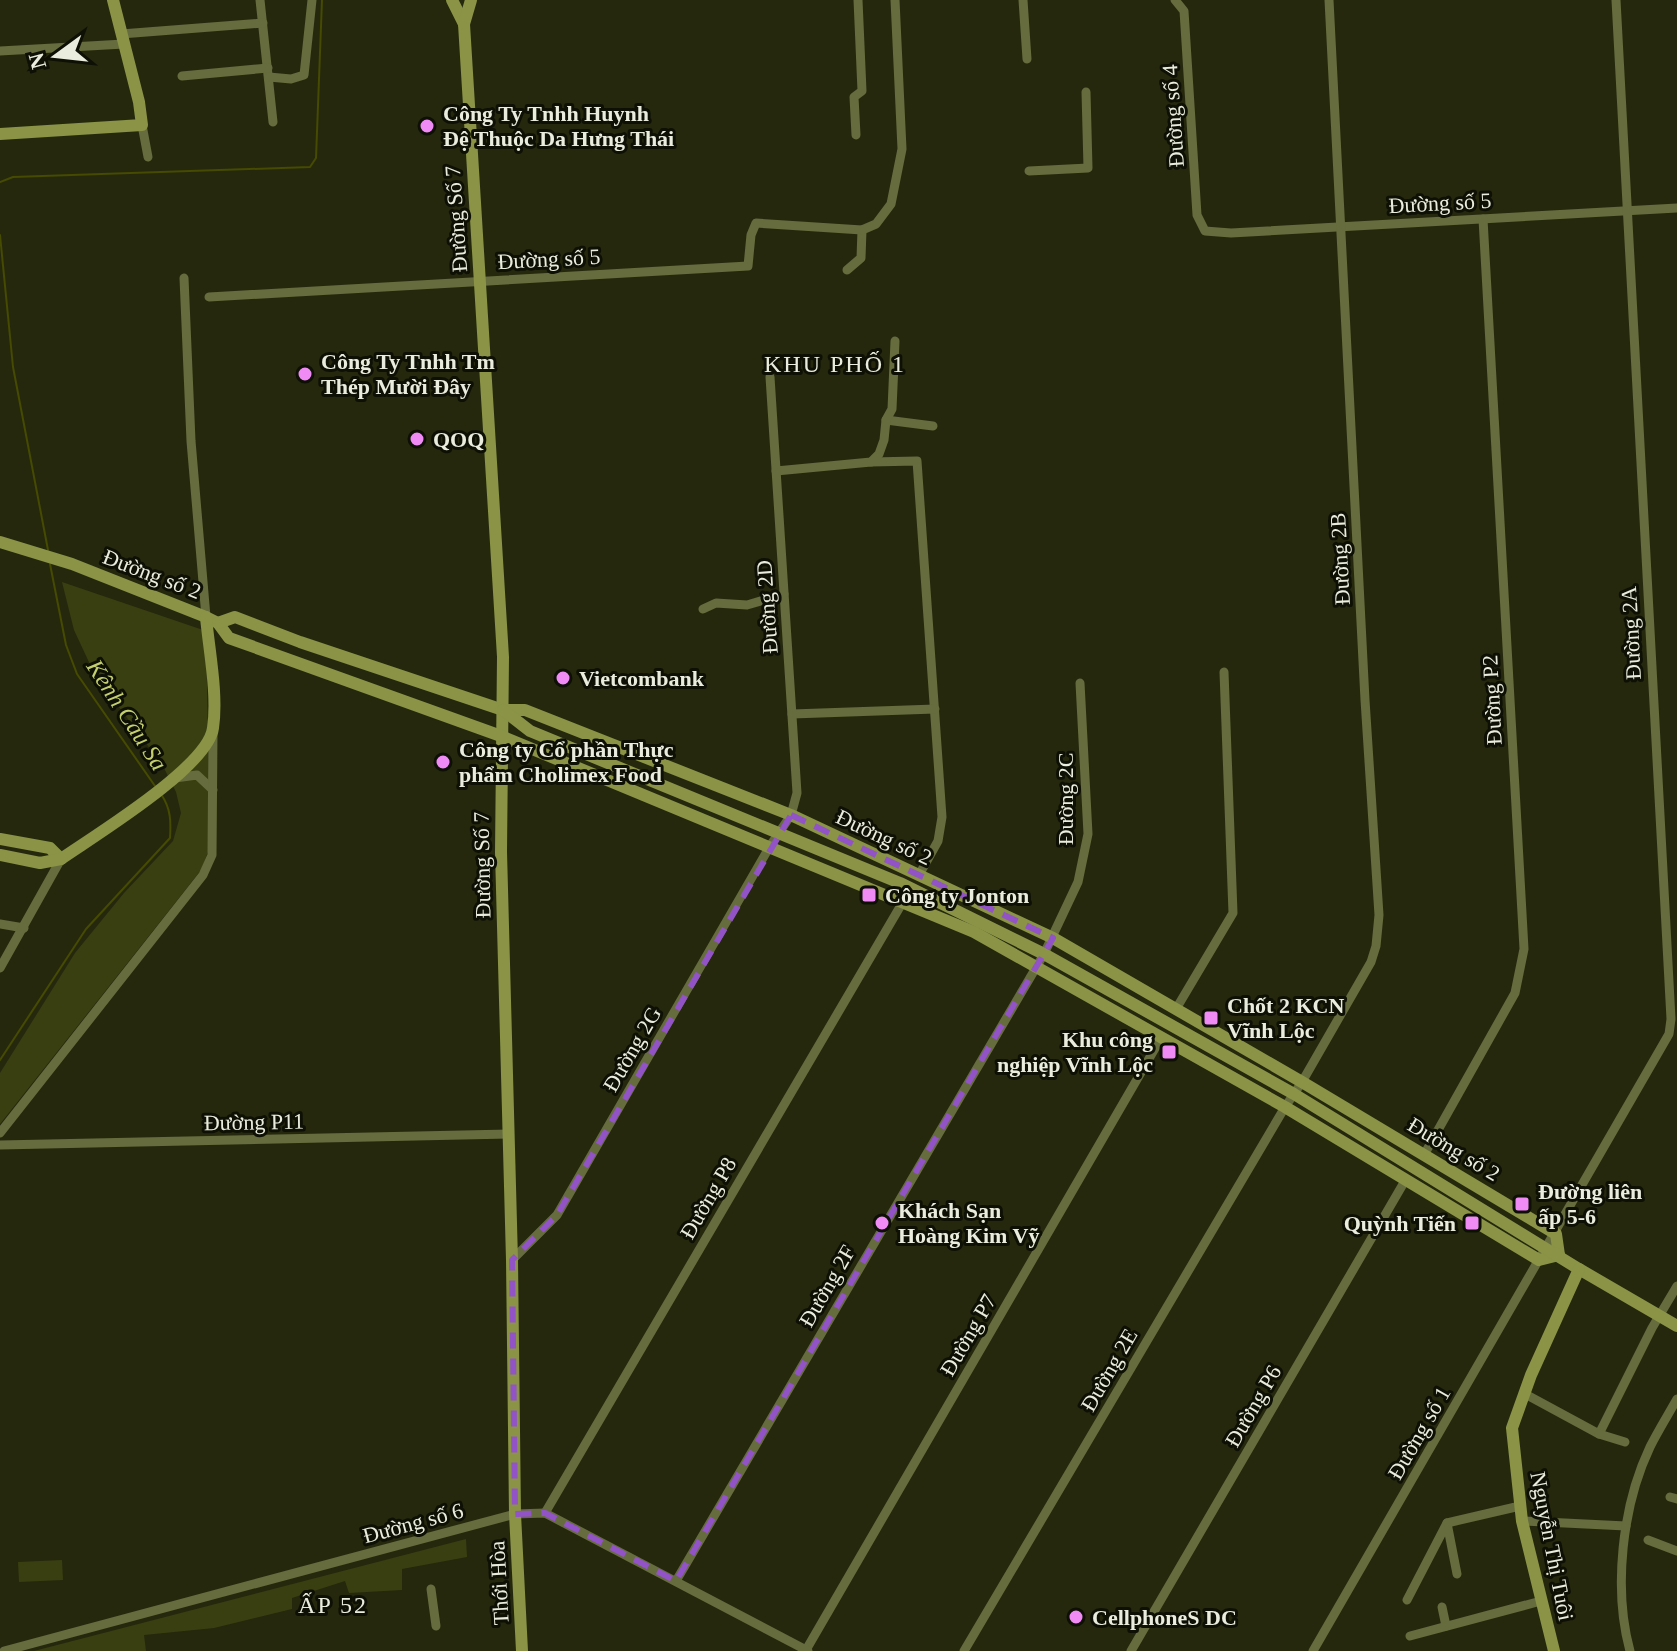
<svg xmlns="http://www.w3.org/2000/svg" width="1677" height="1651" font-family="'Times New Roman',serif">
  <rect width="100%" height="100%" fill="#25280d"/>
  <g fill="#3a3f11">
    <polygon points="62,582 206,631 210,847 201,870 0,1124 0,1073 75,953 124,893 173,841 181,813 176,792 163,766 95,675 74,630"/>
    <polygon points="466,1539 467,1557 402,1569 402,1590 349,1593 345,1581 292,1598 292,1609 214,1628 144,1635 146,1651 34,1651"/>
    <polygon points="62,1560 63,1580 19,1582 18,1562"/>
  </g>
  <g fill="none" stroke-linecap="round" stroke-linejoin="round">
    <g stroke="#454b00" stroke-width="2">
      <polyline points="0,182 13,177 310,167 316,158 322,0"/>
      <polyline points="0,235 13,367 48,550"/>
      <polyline points="50,564 66,645 77,674 155,786"/>
      <path d="M0 1060 86 929 170 838C171 821 171 809 161 794"/>
    </g>
    <g stroke="#666c3d" stroke-width="9">
      <polyline points="260,0 273,122"/>
      <polyline points="1023,0 1027,59"/>
      <polyline points="1175,0 1184,11 1197,215 1205,231 1231,233 1677,208"/>
      <polyline points="121,34 263,23"/>
      <polyline points="0,51 124,44"/>
      <polyline points="182,76 268,68"/>
      <polyline points="269,77 291,79 304,75 312,0"/>
      <polyline points="142,125 148,157"/>
      <polyline points="856,135 854,97 862,91 858,0"/>
      <polyline points="1029,171 1088,168 1086,92"/>
      <polyline points="847,270 861,258 862,230"/>
      <polyline points="184,278 191,441 206,617"/>
      <polyline points="209,297 748,266 751,235 756,223 862,230 876,224 891,204 902,149 895,0"/>
      <polyline points="886,420 933,426"/>
      <polyline points="871,462 917,461 942,817 938,841 919,875"/>
      <polyline points="776,471 871,462 879,454 884,440 886,420 892,409 895,341"/>
      <polyline points="703,609 716,603 747,605 784,594"/>
      <polyline points="792,714 935,709"/>
      <polyline points="175,778 197,775 213,790"/>
      <polyline points="0,924 24,928"/>
      <polyline points="0,968 61,859"/>
      <polyline points="1176,1009 1233,913 1224,672"/>
      <polyline points="0,1133 203,875 212,855 213,733"/>
      <polyline points="0,1145 509,1134"/>
      <polyline points="1424,1155 1515,993 1524,949 1483,219"/>
      <polyline points="512,1260 557,1215 770,846 791,815 797,793 770,377"/>
      <polyline points="1525,1394 1599,1434 1652,1328 1677,1286"/>
      <polyline points="1599,1434 1625,1442"/>
      <polyline points="1670,1497 1677,1499"/>
      <polyline points="545,1513 911,888"/>
      <polyline points="1522,1521 1626,1526"/>
      <polyline points="1447,1523 1457,1574"/>
      <polyline points="1648,1540 1677,1551"/>
      <polyline points="676,1581 1044,954 1078,882 1088,834 1080,683"/>
      <polyline points="431,1589 436,1626"/>
      <polyline points="1407,1600 1447,1523 1520,1506"/>
      <polyline points="1442,1607 1446,1626"/>
      <polyline points="1410,1636 1541,1601"/>
      <polyline points="806,1650 1161,1038"/>
      <polyline points="4,1651 515,1514 545,1513 808,1651"/>
      <polyline points="964,1651 1285,1107 1302,1082 1371,962 1376,946 1379,915 1365,700 1329,0"/>
      <polyline points="1131,1651 1406,1179"/>
      <polyline points="1313,1651 1669,1034 1671,1019 1616,0"/>
      <path d="M1630 1651C1613 1589 1622 1506 1650 1447 1658 1431 1668 1415 1677 1399"/>
    </g>
    <g stroke="#8a9346" stroke-width="12">
      <polyline points="452,0 464,24"/>
      <polyline points="471,0 464,24 503,657 501,852 512,1260 515,1514 522,1651"/>
      <polyline points="0,134 142,125 139,102 113,0"/>
      <polyline points="0,542 72,564 206,617 218,623 229,638 501,736 974,932 1285,1107 1539,1260 1559,1255"/>
      <polyline points="218,623 235,617 300,642 503,710 525,710 791,815 1053,938 1302,1082 1556,1234 1559,1255"/>
      <polyline points="503,710 530,731 900,883 1044,954 1294,1094 1579,1269 1677,1326"/>
      <polyline points="0,839 50,848 61,859"/>
      <path d="M0 855 40 863 61 859C94 836 208 767 213 728 218 694 209 651 206 617"/>
      <polyline points="1554,1651 1522,1521 1512,1428 1531,1375 1579,1269"/>
    </g>
  </g>
  <path fill="none" stroke="#9153c5" stroke-width="6" stroke-dasharray="16 10" stroke-linejoin="round" d="M791 815 1053 938 676 1581 545 1513 515 1514 512 1260 557 1215Z"/>
  <g fill="#f08bf6" stroke="#0e1005" stroke-width="3">
    <circle cx="427" cy="126" r="8"/>
    <circle cx="305" cy="374" r="8"/>
    <circle cx="417" cy="439" r="8"/>
    <circle cx="563" cy="678" r="8"/>
    <circle cx="443" cy="762" r="8"/>
    <rect x="861" y="887" width="16" height="16" rx="4"/>
    <rect x="1203" y="1010" width="16" height="16" rx="4"/>
    <rect x="1161" y="1044" width="16" height="16" rx="4"/>
    <rect x="1514" y="1196" width="16" height="16" rx="4"/>
    <circle cx="882" cy="1223" r="8"/>
    <rect x="1464" y="1215" width="16" height="16" rx="4"/>
    <circle cx="1076" cy="1617" r="8"/>
  </g>
  <g text-anchor="middle" dominant-baseline="central" stroke-width="6" stroke-linejoin="round" paint-order="stroke">
    <g font-size="22" font-weight="bold" fill="#eaeddd" stroke="#0e1005" text-anchor="start">
      <text x="443" y="113">Công Ty Tnhh Huynh<tspan x="443" dy="25">Đệ Thuộc Da Hưng Thái</tspan></text>
      <text x="321" y="361">Công Ty Tnhh Tm<tspan x="321" dy="25">Thép Mười Đây</tspan></text>
      <text x="433" y="439">QOQ</text>
      <text x="579" y="678">Vietcombank</text>
      <text x="459" y="749">Công ty Cổ phần Thực<tspan x="459" dy="25">phẩm Cholimex Food</tspan></text>
      <text x="885" y="895">Công ty Jonton</text>
      <text x="1227" y="1005">Chốt 2 KCN<tspan x="1227" dy="25">Vĩnh Lộc</tspan></text>
      <text x="1153" y="1039" text-anchor="end">Khu công<tspan x="1153" dy="25">nghiệp Vĩnh Lộc</tspan></text>
      <text x="1538" y="1191">Đường liên<tspan x="1538" dy="25">ấp 5-6</tspan></text>
      <text x="898" y="1210">Khách Sạn<tspan x="898" dy="25">Hoàng Kim Vỹ</tspan></text>
      <text x="1456" y="1223" text-anchor="end">Quỳnh Tiến</text>
      <text x="1092" y="1617">CellphoneS DC</text>
    </g>
    <g font-size="22" fill="#eaeddd" stroke="#0e1005">
      <text transform="translate(1173 116) rotate(-94)">Đường số 4</text>
      <text transform="translate(1440 203) rotate(-3)">Đường số 5</text>
      <text transform="translate(456 219) rotate(-94)">Đường Số 7</text>
      <text transform="translate(549 259) rotate(-3)">Đường số 5</text>
      <text transform="translate(1340 559) rotate(-93)">Đường 2B</text>
      <text transform="translate(152 574) rotate(21)">Đường số 2</text>
      <text transform="translate(767 607) rotate(-94)">Đường 2D</text>
      <text transform="translate(1631 633) rotate(-93)">Đường 2A</text>
      <text transform="translate(1492 700) rotate(-93)">Đường P2</text>
      <text transform="translate(1065 799) rotate(-90)">Đường 2C</text>
      <text transform="translate(884 837) rotate(25)">Đường số 2</text>
      <text transform="translate(482 865) rotate(-91)">Đường Số 7</text>
      <text transform="translate(632 1049) rotate(-60)">Đường 2G</text>
      <text transform="translate(254 1122) rotate(-1)">Đường P11</text>
      <text transform="translate(1454 1149) rotate(31)">Đường số 2</text>
      <text transform="translate(708 1198) rotate(-60)">Đường P8</text>
      <text transform="translate(827 1286) rotate(-60)">Đường 2F</text>
      <text transform="translate(968 1335) rotate(-60)">Đường P7</text>
      <text transform="translate(1109 1370) rotate(-60)">Đường 2E</text>
      <text transform="translate(1253 1406) rotate(-60)">Đường P6</text>
      <text transform="translate(1419 1433) rotate(-60)">Đường số 1</text>
      <text transform="translate(413 1523) rotate(-15)">Đường số 6</text>
      <text transform="translate(1552 1546) rotate(79)">Nguyễn Thị Tuôi</text>
      <text transform="translate(499 1583) rotate(-93)">Thới Hòa</text>
    </g>
    <g font-size="24" letter-spacing="2" fill="#eaeddd" stroke="#0e1005">
      <text x="835" y="364">KHU PHỐ 1</text>
      <text x="333" y="1605">ẤP 52</text>
    </g>
    <g font-size="24" font-style="italic" fill="#c3cf6f" stroke="#0e1005">
      <text transform="translate(127 715) rotate(57)">Kênh Cầu Sa</text>
    </g>
  </g>
  <g transform="translate(56 56) rotate(255)" stroke="#0e1005" stroke-width="6" paint-order="stroke">
  <path d="M0-6L14 30L0 20L-14 30Z" fill="#eaeddd"/>
  <text y="-12" font-size="22" font-weight="bold" text-anchor="middle" fill="#eaeddd">N</text>
  </g>
</svg>
